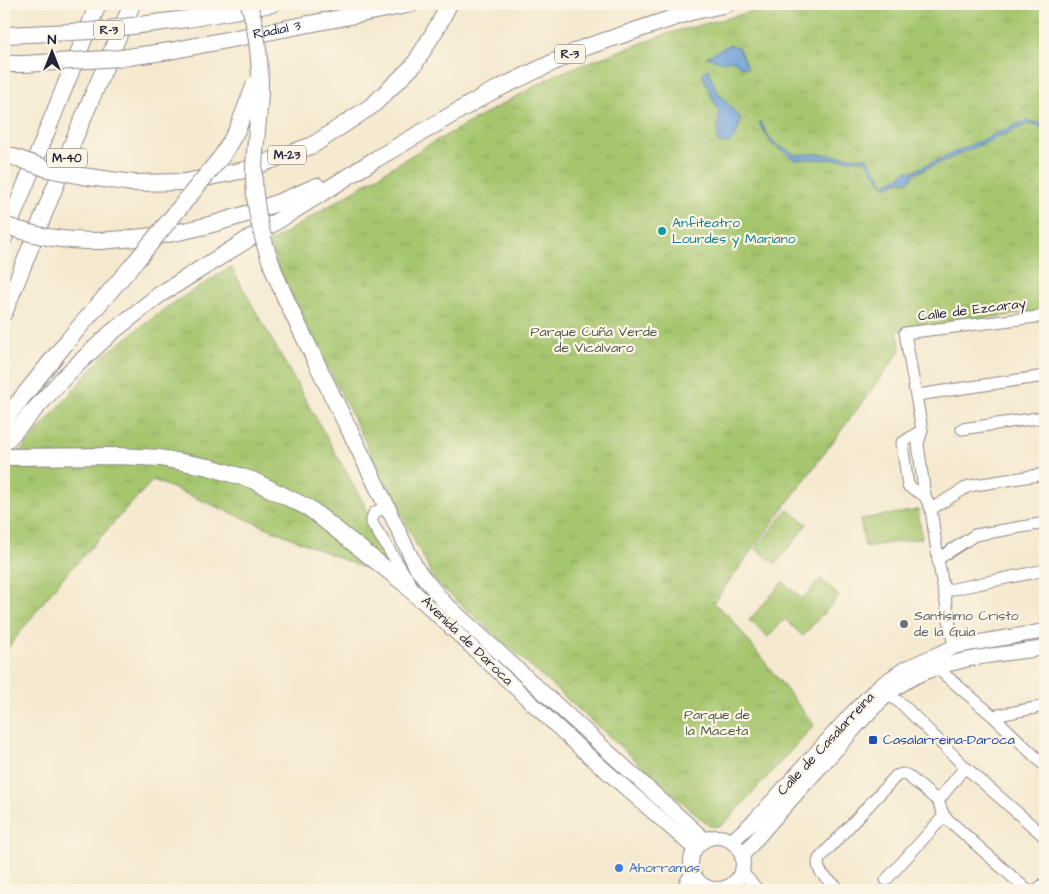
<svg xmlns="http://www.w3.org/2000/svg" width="1049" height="894" font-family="'Architects Daughter',sans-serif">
  <defs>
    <pattern id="park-tufts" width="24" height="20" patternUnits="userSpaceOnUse" patternTransform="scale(1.25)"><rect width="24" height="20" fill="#a6c66e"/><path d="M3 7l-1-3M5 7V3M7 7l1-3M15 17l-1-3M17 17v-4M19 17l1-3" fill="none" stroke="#8faa60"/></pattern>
  </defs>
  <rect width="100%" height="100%" fill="#fcf5e5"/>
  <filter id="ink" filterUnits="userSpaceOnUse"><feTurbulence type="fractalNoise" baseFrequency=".02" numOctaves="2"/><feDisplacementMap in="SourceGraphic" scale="10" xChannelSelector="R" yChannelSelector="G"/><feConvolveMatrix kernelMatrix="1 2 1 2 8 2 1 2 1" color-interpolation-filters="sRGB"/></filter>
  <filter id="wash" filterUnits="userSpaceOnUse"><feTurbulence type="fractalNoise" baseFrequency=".0096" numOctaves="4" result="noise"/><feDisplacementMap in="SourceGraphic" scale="20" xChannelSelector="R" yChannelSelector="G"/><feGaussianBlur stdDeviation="1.12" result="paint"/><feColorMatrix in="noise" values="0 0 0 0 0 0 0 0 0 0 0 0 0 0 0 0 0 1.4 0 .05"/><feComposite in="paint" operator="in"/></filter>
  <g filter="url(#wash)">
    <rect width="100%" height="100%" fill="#f5e9cf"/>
    <g fill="#a6c66e" stroke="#647454">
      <polygon points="787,509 807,524 776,564 756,549"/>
      <polygon points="918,510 922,538 865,547 860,519"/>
      <polygon points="821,579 839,596 803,636 785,619 768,637 749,620 783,582 802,599"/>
    </g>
    <g fill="url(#park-tufts)" stroke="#647454">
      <path d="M782 4H1022L1045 7V310L897 331 901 350 713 603 729 616 814 725 728 820C721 826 716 828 708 825L435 581 278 268 269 243 425 147 557 74 669 33Z"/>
      <polygon points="231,267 409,584 361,567 153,480 59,582 4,653 4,470 103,356 167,307"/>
    </g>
    <g fill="#6a9fd7" stroke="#466089">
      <polygon points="729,45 738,47 748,68 739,66 736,62 730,60 725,62 706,57"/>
      <path d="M708 69 716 90 740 118C740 130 734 147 719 143L717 139 719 112 703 76 704 71Z"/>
      <path d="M1026 121 1045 124V128L1028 124 912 175 913 178 905 182 903 180 885 187 865 160 806 159 796 160 771 143 759 123 761 122C771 145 775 144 797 155 820 151 843 159 867 157L885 184 902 176 901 174 909 170 911 172 1017 124Z"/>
    </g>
  </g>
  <g filter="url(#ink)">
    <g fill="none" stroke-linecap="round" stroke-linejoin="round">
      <defs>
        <g id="minor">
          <polyline points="917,395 1045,376"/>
          <polyline points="962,429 1045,417"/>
          <polyline points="922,430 902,443 908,486 925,496"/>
          <polyline points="931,509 969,486 1045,474"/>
          <path d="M389 511C379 507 371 512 372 523L412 586"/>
          <polyline points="938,559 975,535 1045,523"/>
          <polyline points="944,591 1045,570"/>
          <polyline points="954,647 938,559 931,509 925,496 918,444 922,430 905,333 1045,316"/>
          <polyline points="937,668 993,716 1045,766"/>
          <polyline points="888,694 903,705 965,767 1045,837"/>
          <polyline points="993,716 1045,706"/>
          <polyline points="938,801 965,767"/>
          <polyline points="741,871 758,890"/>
          <polyline points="886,880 944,816"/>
          <polyline points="720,888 729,890"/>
          <path d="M841 890C832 882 814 873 819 859L896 776 902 774 907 775 938 801 944 816 1027 890"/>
          <polyline points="1037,890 1045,883"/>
        </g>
        <g id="major">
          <polyline points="389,511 417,569 443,601 705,840"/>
          <polyline points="420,599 580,748 695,849"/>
          <circle cx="717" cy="863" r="26"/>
          <polyline points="732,841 755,820 852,713 878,687 904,669 954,647 974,643 1045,631"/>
          <path d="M742 856C771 821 802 787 833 753 856 728 879 697 909 680 950 657 1000 655 1045 648"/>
          <polyline points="683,890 693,872"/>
        </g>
        <g id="highway">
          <polyline points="187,19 272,4"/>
          <polyline points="4,35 29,34"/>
          <path id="s1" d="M170 51 412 4"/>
          <polyline points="4,64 24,64"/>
          <polyline points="133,183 185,182 245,170 313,145 373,105 414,65 439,24 449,4"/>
          <polyline points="4,238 98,4"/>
          <path d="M100 241C120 239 141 238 161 235 211 228 271 207 317 186"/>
          <polyline points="4,313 75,137 132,4"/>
          <polyline points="4,420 69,339 136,261"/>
          <polyline points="349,429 389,511"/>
          <polyline points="4,443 67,374 111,333 159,295 376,159 489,93 583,48 691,12 727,4"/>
          <polyline points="4,457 118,456 160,458 209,467 252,480 309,508 405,584 420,599"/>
        </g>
      </defs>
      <use href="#minor" stroke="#8c8685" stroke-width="13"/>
      <use href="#major" stroke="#8c8685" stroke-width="16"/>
      <use href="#highway" stroke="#8c8685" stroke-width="18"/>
      <use href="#minor" stroke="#fff" stroke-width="11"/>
      <use href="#major" stroke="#fff" stroke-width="14"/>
      <use href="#highway" stroke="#fff" stroke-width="16"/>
      <defs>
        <g id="highway-bridge">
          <path d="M249 4C257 30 260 58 260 86 260 122 251 159 255 195 260 247 283 295 306 341 320 370 334 400 349 429"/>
          <polyline points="29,34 92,31 187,19"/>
          <polyline points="24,64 121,58 170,51"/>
          <polyline points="8,155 48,169 82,176 133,183"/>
          <path d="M4 225C38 237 63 241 100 241"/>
          <polyline points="136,261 222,156 237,130 255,84"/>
        </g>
      </defs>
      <use href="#highway-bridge" stroke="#8c8685" stroke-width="18" stroke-linecap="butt"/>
      <use href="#highway-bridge" stroke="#fff" stroke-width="16"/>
    </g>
  </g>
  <circle fill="#0f9aa8" stroke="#fcf5e5" stroke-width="2" cx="662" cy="231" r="5"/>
  <circle fill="#6b7280" stroke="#fcf5e5" stroke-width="2" cx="904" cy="624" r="5"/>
  <rect fill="#1a4fb4" stroke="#fcf5e5" stroke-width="2" x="868" y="735" width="10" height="10" rx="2.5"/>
  <circle fill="#3f7fe0" stroke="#fcf5e5" stroke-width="2" cx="619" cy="868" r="5"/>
  <g text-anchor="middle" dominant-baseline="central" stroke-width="4.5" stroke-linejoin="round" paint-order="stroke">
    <g fill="#fcf5e5" stroke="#63616e" stroke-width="1">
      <rect x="94" y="20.5" width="30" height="19" rx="4"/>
      <rect x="555" y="44.5" width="30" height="19" rx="4"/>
      <rect x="268" y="145.5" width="38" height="19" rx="4"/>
      <rect x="47" y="148.5" width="40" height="19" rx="4"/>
    </g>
    <g font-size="12" font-weight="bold" fill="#22223b">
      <text x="109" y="30">R-3</text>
      <text x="570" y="54">R-3</text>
      <text x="287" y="155">M-23</text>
      <text x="67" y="158">M-40</text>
    </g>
    <g font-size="14" fill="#22223b" stroke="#fcf5e5">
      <text stroke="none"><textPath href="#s1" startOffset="109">Radial 3</textPath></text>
      <text transform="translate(972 310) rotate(-7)">Calle de Ezcaray</text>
      <text transform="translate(467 641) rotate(44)">Avenida de Daroca</text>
      <text transform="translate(826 744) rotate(-47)">Calle de Casalarreina</text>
    </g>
    <g font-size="14" fill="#0d838f" stroke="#fcf5e5" text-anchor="start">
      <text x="672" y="223">Anfiteatro<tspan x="672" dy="16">Lourdes y Mariano</tspan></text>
    </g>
    <g font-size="14" fill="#505b4d" stroke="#fcf5e5">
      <text x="594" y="332">Parque Cuña Verde<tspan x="594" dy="16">de Vicálvaro</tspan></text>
      <text x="717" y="715">Parque de<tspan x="717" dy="16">la Maceta</tspan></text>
    </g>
    <g font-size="14" fill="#5b616d" stroke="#fcf5e5" text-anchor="start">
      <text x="914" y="616">Santísimo Cristo<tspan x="914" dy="16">de la Guía</tspan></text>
    </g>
    <g font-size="14" fill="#164399" stroke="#fcf5e5" text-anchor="start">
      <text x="883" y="740">Casalarreina-Daroca</text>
    </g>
    <g font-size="14" fill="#366cbe" stroke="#fcf5e5" text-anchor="start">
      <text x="629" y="868">Ahorramas</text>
    </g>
  </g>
  <rect width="1049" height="894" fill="none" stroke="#fcf5e5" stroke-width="20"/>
  <g transform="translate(52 52)" stroke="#fcf5e5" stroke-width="4" paint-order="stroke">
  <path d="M0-4L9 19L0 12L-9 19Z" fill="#22223b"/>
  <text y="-8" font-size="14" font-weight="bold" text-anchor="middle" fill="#22223b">N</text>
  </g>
</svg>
